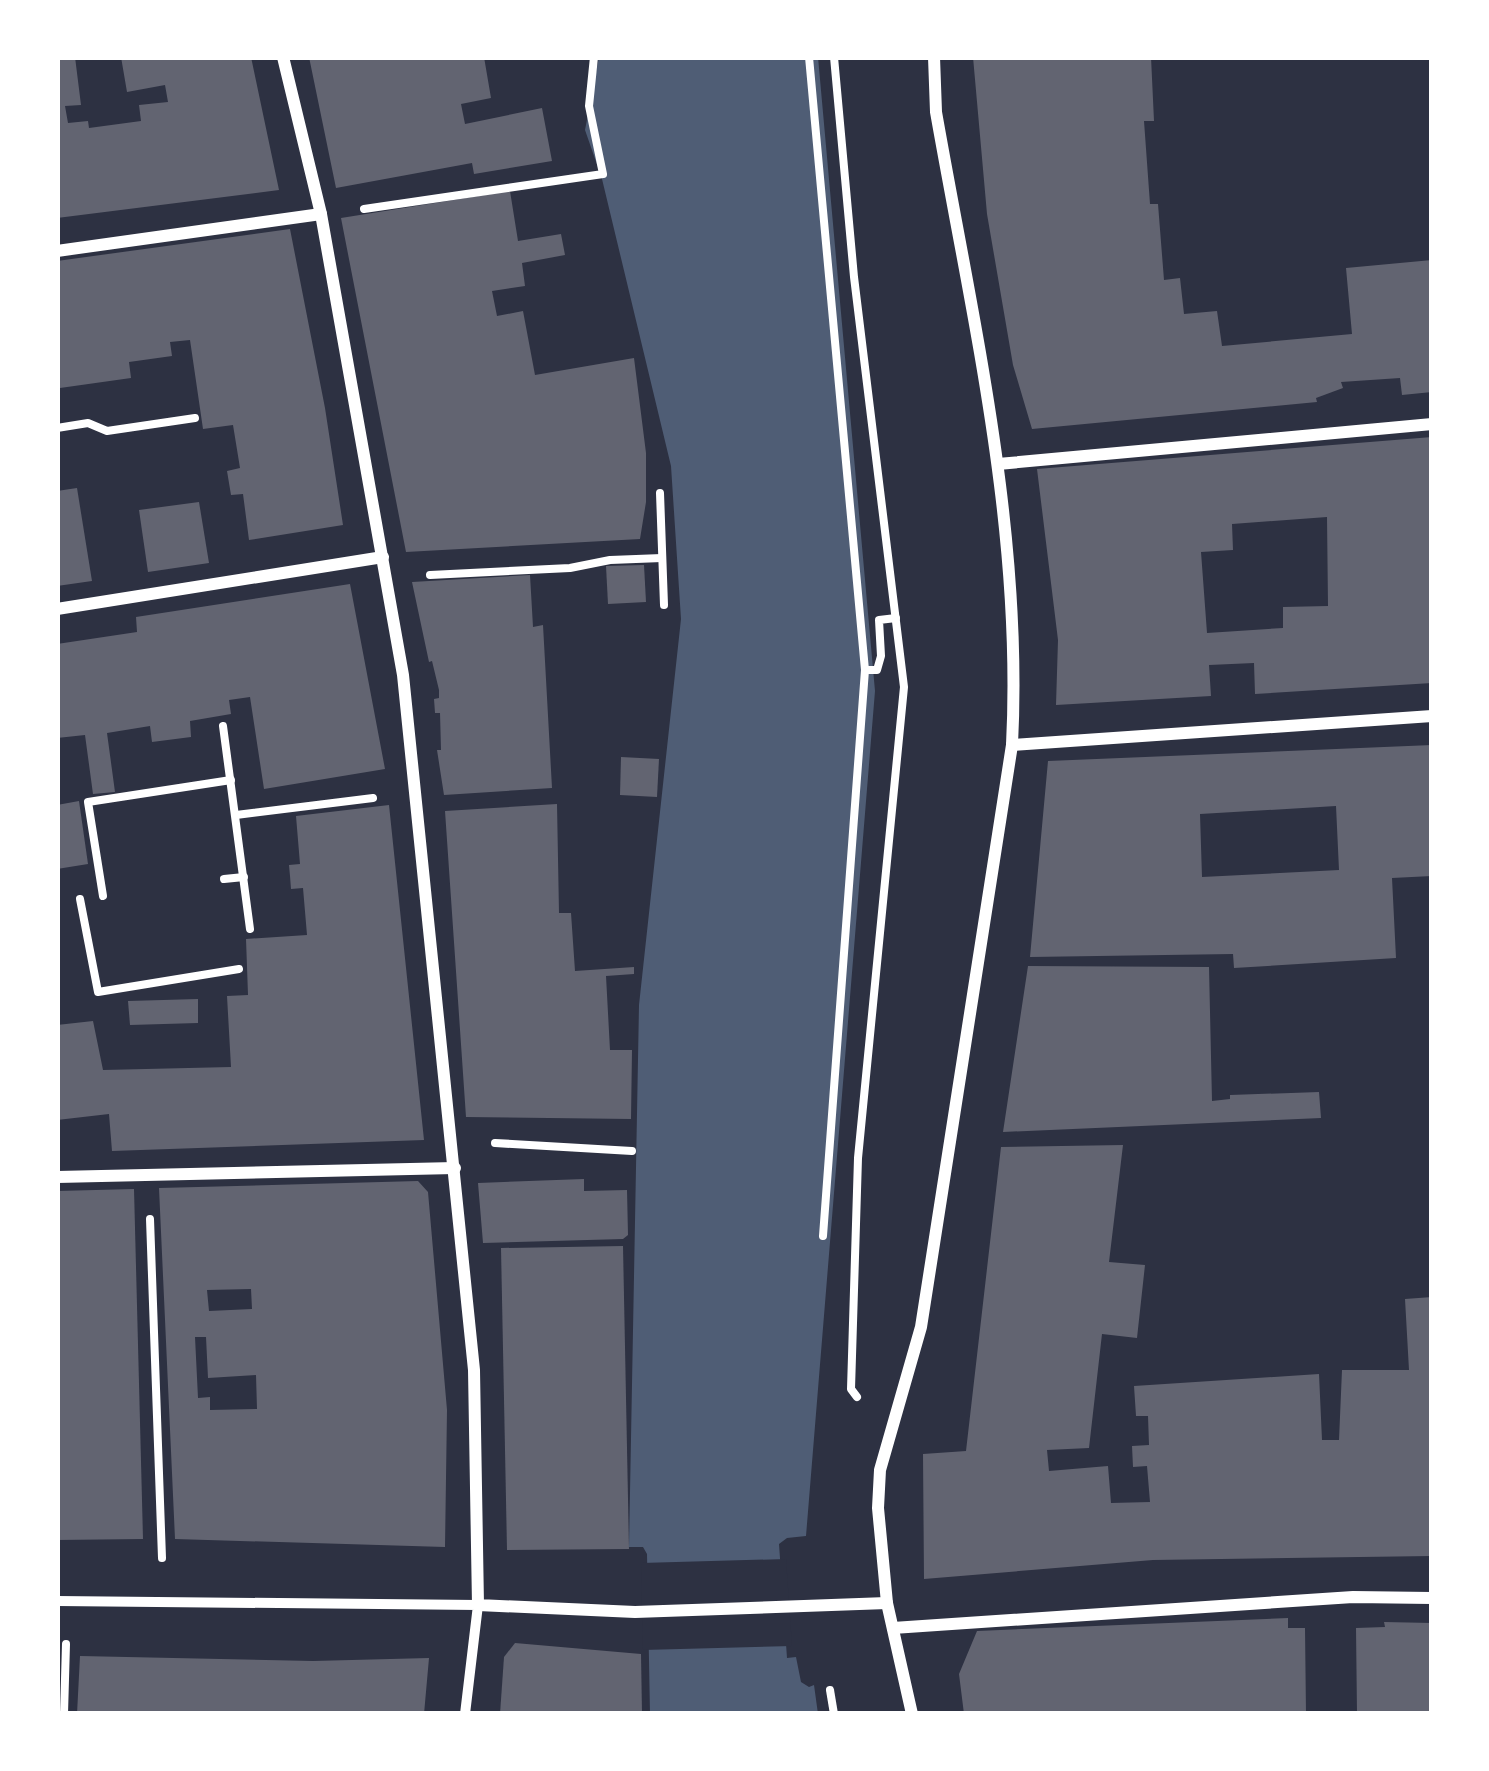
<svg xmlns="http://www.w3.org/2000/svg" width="1489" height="1771" font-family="'Source Sans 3',sans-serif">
  <rect width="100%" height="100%" fill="#2d3142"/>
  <polygon fill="#4f5d75" points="599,57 818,57 875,691 806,1536 787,1538 779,1544 787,1658 796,1657 801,1682 809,1687 814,1685 818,1714 650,1714 647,1554 643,1547 629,1547 639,1005 681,619 671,466 602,179 585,130"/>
  <polygon fill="#2d3142" points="786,1559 792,1646 643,1650 641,1563"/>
  <g fill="#626471" fill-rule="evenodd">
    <polygon points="75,57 81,105 65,106 68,123 88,121 89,128 141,121 139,105 168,102 165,85 127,92 121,57 251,57 279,190 57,218 57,58"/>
    <polygon points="309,57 484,57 491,98 461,104 465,124 542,108 552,161 474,174 472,163 336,188"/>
    <polygon points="973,57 1151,57 1154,121 1144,121 1150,204 1158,204 1164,280 1180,278 1184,314 1217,311 1222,346 1352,334 1346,268 1432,260 1432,392 1402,395 1400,378 1341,382 1343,388 1316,398 1317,402 1032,429 1013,365 987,214"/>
    <polygon points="510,191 518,241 561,234 565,255 522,263 525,286 492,291 497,316 523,311 535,375 634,358 646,453 646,502 640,539 406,552 341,218"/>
    <polygon points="290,229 325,408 343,525 249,540 243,494 231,495 227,471 240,468 233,425 203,429 190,340 170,342 172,356 129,362 131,378 60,388 57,261"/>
    <path d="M1432 437V683L1255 694 1254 663 1209 665 1211 696 1056 705 1058 640 1037 469ZM1327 517 1328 606 1283 607V628L1207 633 1201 552 1233 550 1232 524Z"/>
    <polygon points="77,488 92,581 57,586 57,491"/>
    <polygon points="199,502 209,563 148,572 139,510"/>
    <polygon points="644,565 646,602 608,604 606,566"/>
    <polygon points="530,575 533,627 543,625 552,788 444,795 437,750 441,750 440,713 435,713 434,699 439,698 439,690 432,661 429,662 412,582"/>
    <polygon points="350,584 385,769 264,789 250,697 229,700 231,714 190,721 191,737 152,742 150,726 107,733 115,792 93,794 85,735 57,738 57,644 137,632 136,617"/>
    <path d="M1432 745V876L1392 878 1396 958 1234 968 1233 954 1030 957 1048 761ZM1336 806 1339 870 1202 877 1200 814Z"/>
    <polygon points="621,757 659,759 657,797 620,795"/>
    <polygon points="79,801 88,864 57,869 57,805"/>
    <polygon points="557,804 559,913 571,913 575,971 634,967 634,974 606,976 610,1050 632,1050 631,1119 466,1117 445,811"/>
    <polygon points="389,805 424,1140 112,1151 109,1114 57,1120 57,1025 93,1021 103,1070 231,1067 227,996 248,995 246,939 307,935 303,888 291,889 290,876 289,865 300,864 296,816"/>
    <polygon points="1028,966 1209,967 1212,1101 1230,1099 1230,1095 1319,1092 1321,1118 1003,1132"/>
    <polygon points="198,999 198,1023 130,1025 128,1001"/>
    <polygon points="1123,1145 1109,1262 1145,1265 1137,1338 1102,1334 1089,1448 1047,1450 1049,1471 1108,1466 1111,1503 1150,1502 1147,1466 1133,1467 1132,1446 1149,1445 1148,1416 1136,1416 1134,1386 1319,1374 1322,1440 1339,1440 1342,1370 1409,1370 1405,1299 1432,1297 1432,1556 1153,1560 924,1579 923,1454 966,1451 1001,1147"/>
    <polygon points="584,1179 584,1191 627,1190 628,1235 623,1239 483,1243 478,1183"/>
    <path d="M418 1181 428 1192 447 1410 445 1547 175 1539 159 1188ZM251 1289 252 1309 209 1311 207 1290ZM195 1337H206L208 1378 256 1375 257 1409 210 1410V1397L198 1398Z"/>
    <polygon points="134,1189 143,1539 57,1540 57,1191"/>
    <polygon points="623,1246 629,1549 507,1550 501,1248"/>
    <polygon points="1288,1618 1288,1628 1305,1628 1306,1714 964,1714 959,1674 977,1631"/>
    <polygon points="1384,1622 1432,1623 1432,1714 1357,1714 1356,1628 1385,1627"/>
    <polygon points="515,1643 641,1654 642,1714 500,1714 504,1657"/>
    <polygon points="80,1656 313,1661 429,1658 424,1714 77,1714"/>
  </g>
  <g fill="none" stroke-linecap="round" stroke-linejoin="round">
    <g stroke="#fff" stroke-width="8">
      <polyline points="809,57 865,670 823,1236"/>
      <polyline points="834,57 854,277 904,687 858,1158 851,1389 857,1397"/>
      <polyline points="364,209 603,174 589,106 594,57"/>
      <polyline points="57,428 88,423 107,431 195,418"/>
      <polyline points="660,493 664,605"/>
      <polyline points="430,575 570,568 610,560 662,558"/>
      <polyline points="865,670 877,670 881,656 879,620 896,618"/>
      <polyline points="223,726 250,929"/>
      <polyline points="236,815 373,798"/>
      <polyline points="224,879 244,877"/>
      <polyline points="103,896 88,802 231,780"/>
      <polyline points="80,899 98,992 239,969"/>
      <polyline points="495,1143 632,1151"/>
      <polyline points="150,1219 162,1558"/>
      <polyline points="830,1690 834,1714"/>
      <polyline points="64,1714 66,1644"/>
    </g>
    <polyline stroke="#fff" stroke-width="10" points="57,1601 478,1605 465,1714"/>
    <g stroke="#fff" stroke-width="12">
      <polyline points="283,57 321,214 403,675 474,1370 478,1605 635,1612 887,1603"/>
      <polyline points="57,251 321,214"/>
      <polyline points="998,464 1432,424"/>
      <polyline points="57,609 383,557"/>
      <polyline points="1012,745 1432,716"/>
      <polyline points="57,1177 455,1168"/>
      <polyline points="893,1628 1353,1597 1432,1598"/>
      <path d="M912 1714 887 1603 878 1508 880 1470 921 1327 1012 745C1023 531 973 322 936 112L934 57"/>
    </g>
  </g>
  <rect width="1489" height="1771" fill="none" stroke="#ffffff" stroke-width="120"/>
</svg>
